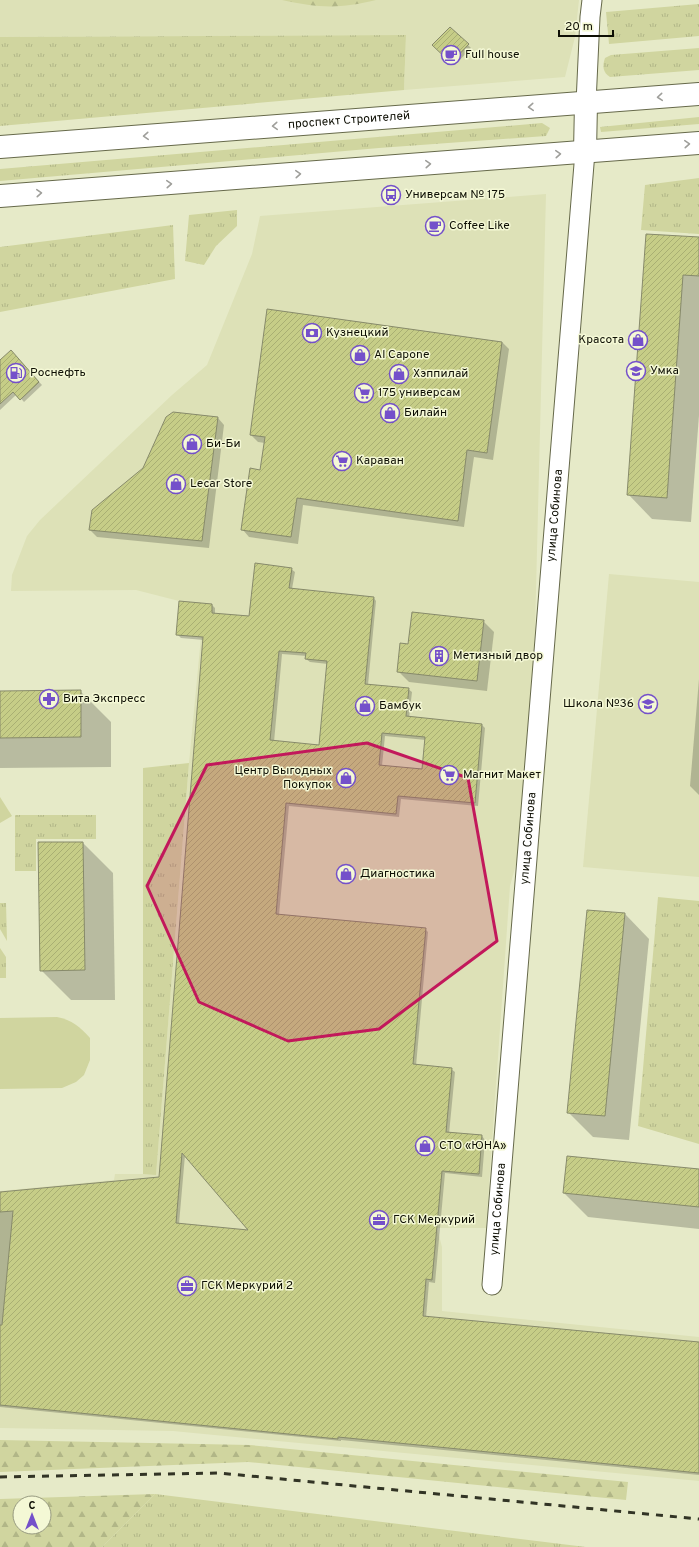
<svg xmlns="http://www.w3.org/2000/svg" width="699" height="1547" font-family="Overpass,sans-serif">
  <defs>
    <pattern id="grass-tufts" width="24" height="20" patternUnits="userSpaceOnUse"><rect width="24" height="20" fill="#d0d59f"/><path d="M3 7l-1-3M5 7V3M7 7l1-3M15 17l-1-3M17 17v-4M19 17l1-3" fill="none" stroke="#b1b687"/></pattern>
    <pattern id="forest-firs" width="22" height="20" patternUnits="userSpaceOnUse"><rect width="22" height="20" fill="#d0d59f"/><path d="M5 1l3.5 6h-7zM16 11l3.5 6h-7z" fill="#b1b687"/></pattern>
    <pattern id="building-hatch" width="6" height="6" patternUnits="userSpaceOnUse"><rect width="6" height="6" fill="#c6cd87"/><path d="M-1 1l2-2M0 6l6-6M5 7l2-2" fill="none" stroke="#a9af73"/></pattern>
  </defs>
  <rect width="100%" height="100%" fill="#e6eac8"/>
  <g fill="#dde1b7">
    <polygon points="0,0 579,0 575,37 565,77 404,90 406,35 0,37"/>
    <polygon points="546,194 535,630 520,850 510,886 486,1228 437,1228 442,1247 442,1311 699,1337 699,1481 173,1431 0,1428 0,1191 114,1180 115,1174 156,1174 189,763 201,637 222,638 224,614 212,613 212,604 179,601 136,590 11,591 12,575 27,536 40,520 172,395 207,365 252,254 260,216"/>
    <polygon points="609,574 699,582 699,877 583,867"/>
  </g>
  <g fill="url(#grass-tufts)">
    <polygon points="699,4 699,36 609,44 606,12"/>
    <polygon points="406,35 404,90 0,126 0,37"/>
    <path d="M699 48V70L610 77C603 73 602 66 605 58L611 55Z"/>
    <polygon points="699,117 699,124 601,132 600,127"/>
    <polygon points="542,123 550,128 546,136 379,148 0,181 0,169"/>
    <polygon points="699,178 699,234 641,230 645,185"/>
    <polygon points="237,210 237,226 216,246 204,265 185,261 189,215"/>
    <polygon points="173,225 175,279 0,312 0,247"/>
    <polygon points="189,763 156,1175 143,1174 143,768"/>
    <polygon points="15,815 96,815 96,839 36,839 36,871 15,871"/>
    <polygon points="658,897 699,901 699,1144 638,1126"/>
    <polygon points="0,903 6,903 7,941 0,929"/>
    <polygon points="0,948 6,957 6,978 0,978"/>
    <polygon points="155,1494 586,1547 102,1547"/>
  </g>
  <g fill="url(#forest-firs)" fill-rule="evenodd">
    <path d="M282 0H376C340 9 318 8 282 0Z"/>
    <polygon points="0,1440 250,1445 628,1482 626,1500 248,1462 0,1472"/>
    <path d="M155 1494 102 1547H0V1499ZM20 1503H44V1527H20Z"/>
  </g>
  <g fill="#d0d59f">
    <polygon points="0,797 12,816 0,823"/>
    <path d="M57 1017C72 1020 80 1027 90 1038V1060L84 1075 76 1082 62 1088 0 1089V1018Z"/>
  </g>
  <g fill="#0003" fill-rule="evenodd">
    <polygon points="450,28 471,48 455,65 434,45"/>
    <polygon points="647,235 699,238 699,415 691,522 652,519 628,494"/>
    <polygon points="502,342 509,349 493,460 474,457 464,527 303,505 298,544 249,537 243,530 261,471 265,443 258,442 251,435"/>
    <polygon points="11,352 42,385 24,402 17,394 0,410 0,362"/>
    <polygon points="218,418 224,425 209,548 97,537 90,530 144,468"/>
    <path d="M291 569 295 572 292 589 373 597 376 601 368 685 408 689 412 692 409 718 482 725 485 728 478 806 401 799 399 817 289 806 279 915 425 929 428 932 416 1066 451 1069 455 1072 449 1134 482 1136 485 1140 482 1177 445 1173 435 1283 429 1282 426 1318 699 1343V1475L341 1440V1441L0 1407V1193L160 1178 204 640 181 638 178 635 212 605 215 608V614L250 617ZM282 654 307 656 306 659 310 662 328 664 320 746 274 742ZM385 736 426 740 423 770 382 766ZM185 1155 251 1231 179 1224Z"/>
    <polygon points="483,621 494,632 487,691 409,682 398,671 409,645"/>
    <polygon points="699,679 699,795 690,786"/>
    <polygon points="80,691 111,722 111,767 0,768 0,692"/>
    <polygon points="83,843 113,873 115,1000 71,1000 41,970"/>
    <polygon points="625,914 649,939 629,1140 593,1137 568,1112"/>
    <polygon points="699,1170 699,1229 588,1217 564,1193"/>
  </g>
  <g fill="url(#building-hatch)" stroke="#878a6b" fill-rule="evenodd">
    <polygon points="450,27 469,44 451,63 432,45"/>
    <polygon points="646,234 699,237 699,276 683,275 667,498 627,495"/>
    <polygon points="267,309 502,342 487,453 467,450 458,521 297,498 291,537 241,530 250,468 260,470 265,437 250,435"/>
    <polygon points="11,350 39,382 20,400 13,392 0,404 0,360"/>
    <polygon points="173,412 218,417 202,541 89,530 92,510 143,468 166,417"/>
    <path d="M255 563 292 568 289 588 374 597 365 684 409 688 406 716 482 724 475 803 398 796 396 814 286 803 276 914 426 928 413 1064 452 1068 446 1132 482 1135 479 1174 442 1171 432 1280 426 1279 423 1316 699 1342V1473L338 1437V1439L0 1405V1325H2L13 1211 0 1212V1192L159 1177 203 637 176 635 179 601 212 604V613L249 616ZM279 651 306 653 305 659 327 661 319 745 270 740ZM382 733 425 737 422 769 379 765ZM182 1153 248 1230 176 1223Z"/>
    <polygon points="412,612 484,620 477,681 397,672 400,643 408,644"/>
    <polygon points="81,690 81,737 0,738 0,691"/>
    <polygon points="38,842 83,842 85,970 40,971"/>
    <polygon points="587,910 625,913 605,1116 567,1113"/>
    <polygon points="567,1156 699,1169 699,1207 563,1193"/>
  </g>
  <g fill="none" stroke-linecap="round" stroke-linejoin="round">
    <defs>
      <g id="street">
        <polyline points="586,103 590,17 592,0"/>
        <path id="s1" d="M492 1285 585 152"/>
      </g>
      <g id="primary">
        <path id="s2" d="M0 147 699 94"/>
        <polyline points="585,152 586,103"/>
        <polyline points="0,196 699,143"/>
      </g>
    </defs>
    <use href="#street" stroke="#66694a" stroke-width="21"/>
    <use href="#primary" stroke="#66694a" stroke-width="24"/>
    <use href="#street" stroke="#fff" stroke-width="19"/>
    <use href="#primary" stroke="#fff" stroke-width="22"/>
    <polyline stroke="#323425" stroke-width="3" stroke-dasharray="7 7" stroke-linecap="butt" points="0,1477 219,1473 699,1519"/>
  </g>
  <defs><path id="oneway-chevron" d="M-2-3.5L2.5 0L-2 3.5" fill="none" stroke-width="1.6" stroke-linecap="round" stroke-linejoin="round"/></defs>
  <g stroke="#9f9f9b">
    <use href="#oneway-chevron" transform="translate(660 97) rotate(175)"/>
    <use href="#oneway-chevron" transform="translate(531 107) rotate(176)"/>
    <use href="#oneway-chevron" transform="translate(275 126) rotate(176)"/>
    <use href="#oneway-chevron" transform="translate(146 136) rotate(176)"/>
    <use href="#oneway-chevron" transform="translate(687 144) rotate(-4)"/>
    <use href="#oneway-chevron" transform="translate(558 154) rotate(-4)"/>
    <use href="#oneway-chevron" transform="translate(428 164) rotate(-4)"/>
    <use href="#oneway-chevron" transform="translate(298 174) rotate(-4)"/>
    <use href="#oneway-chevron" transform="translate(169 184) rotate(-4)"/>
    <use href="#oneway-chevron" transform="translate(39 193) rotate(-4)"/>
  </g>
  <path fill="#c2185b" fill-opacity="0.2" stroke="#c2185b" stroke-width="3" stroke-linejoin="round" d="M367 743 468 778 497 941 379 1029 288 1041 199 1002 147 886 207 765Z"/>
  <defs>
    <symbol id="cafe-ring" viewBox="-11 -11 22 22"><circle r="9.5" fill="#f4f8d5" stroke="#7450ca" stroke-width="1.5"/><path d="M-5.5-4.5H6V0H3Q3 3.5 0 3.5H-2.5Q-5.5 3.5-5.5 0ZM3-3.2v2h1.7v-2ZM-6 4.5H4V6H-6Z" fill="#7450ca"/></symbol>
    <symbol id="bus-ring" viewBox="-11 -11 22 22"><circle r="9.5" fill="#f4f8d5" stroke="#7450ca" stroke-width="1.5"/><path d="M-5-6H5V4H4V6H2V4H-2V6H-4V4H-5ZM-3.5-4V0h7V-4ZM-3.5 1.2v1.5H-2V1.2ZM2 1.2v1.5H3.5V1.2Z" fill="#7450ca"/></symbol>
    <symbol id="bank-ring" viewBox="-11 -11 22 22"><circle r="9.5" fill="#f4f8d5" stroke="#7450ca" stroke-width="1.5"/><path d="M-6-4H6V4H-6ZM0-2.3a2.3 2.3 0 1 0 0 4.6a2.3 2.3 0 1 0 0-4.6Z" fill="#7450ca"/></symbol>
    <symbol id="shop-ring" viewBox="-11 -11 22 22"><circle r="9.5" fill="#f4f8d5" stroke="#7450ca" stroke-width="1.5"/><path d="M-5-2.5h2.3a2.7 3.5 0 0 1 5.4 0H5L5.5 6h-11ZM-1.5-2.5h3a1.5 2.3 0 0 0-3 0Z" fill="#7450ca"/></symbol>
    <symbol id="school-ring" viewBox="-11 -11 22 22"><circle r="9.5" fill="#f4f8d5" stroke="#7450ca" stroke-width="1.5"/><path d="M0-5L7-2L0 1L-7-2ZM-4 1L0 2.5L4 1V4Q0 6-4 4Z" fill="#7450ca"/></symbol>
    <symbol id="fuel-ring" viewBox="-11 -11 22 22"><circle r="9.5" fill="#f4f8d5" stroke="#7450ca" stroke-width="1.5"/><path d="M-5.5-6h7V0h2V4h1.3V-2.5L3-4.5l.8-.8L6-3V5H2.5V1h-1V6h-7ZM-4.2-4.7v3.2H.2V-4.7Z" fill="#7450ca"/></symbol>
    <symbol id="supermarket-ring" viewBox="-11 -11 22 22"><circle r="9.5" fill="#f4f8d5" stroke="#7450ca" stroke-width="1.5"/><path d="M-6-5.5h2.5l.6 2H6L4.5 2H-2.5L-4.4-4H-6ZM-1.5 3.2a1.3 1.3 0 1 0 .1 0ZM3 3.2a1.3 1.3 0 1 0 .1 0Z" fill="#7450ca"/></symbol>
    <symbol id="building-ring" viewBox="-11 -11 22 22"><circle r="9.5" fill="#f4f8d5" stroke="#7450ca" stroke-width="1.5"/><path d="M-4-6H4V6H1V3H-1V6H-4ZM-2.5-4.3h1.7v1.8h-1.7ZM.8-4.3h1.7v1.8H.8ZM-2.5-1h1.7V.8h-1.7ZM.8-1h1.7V.8H.8Z" fill="#7450ca"/></symbol>
    <symbol id="pharmacy-ring" viewBox="-11 -11 22 22"><circle r="9.5" fill="#f4f8d5" stroke="#7450ca" stroke-width="1.5"/><path d="M-2-6h4v4h4v4h-4v4h-4v-4h-4v-4h4Z" fill="#7450ca"/></symbol>
    <symbol id="office-ring" viewBox="-11 -11 22 22"><circle r="9.5" fill="#f4f8d5" stroke="#7450ca" stroke-width="1.5"/><path d="M-6-3h4V-5.5h4V-3h4V5H-6ZM-1-4.5V-3h2v-1.5ZM-6 0V1H6V0Z" fill="#7450ca"/></symbol>
  </defs>
  <g fill-rule="evenodd">
    <use href="#cafe-ring" x="440" y="44" width="22" height="22"/>
    <use href="#bus-ring" x="380" y="184" width="22" height="22"/>
    <use href="#cafe-ring" x="424" y="215" width="22" height="22"/>
    <use href="#bank-ring" x="301" y="322" width="22" height="22"/>
    <use href="#shop-ring" x="627" y="329" width="22" height="22"/>
    <use href="#shop-ring" x="349" y="344" width="22" height="22"/>
    <use href="#school-ring" x="625" y="360" width="22" height="22"/>
    <use href="#fuel-ring" x="5" y="362" width="22" height="22"/>
    <use href="#shop-ring" x="388" y="363" width="22" height="22"/>
    <use href="#supermarket-ring" x="353" y="382" width="22" height="22"/>
    <use href="#shop-ring" x="379" y="402" width="22" height="22"/>
    <use href="#shop-ring" x="181" y="433" width="22" height="22"/>
    <use href="#supermarket-ring" x="331" y="450" width="22" height="22"/>
    <use href="#shop-ring" x="165" y="473" width="22" height="22"/>
    <use href="#building-ring" x="428" y="645" width="22" height="22"/>
    <use href="#pharmacy-ring" x="38" y="688" width="22" height="22"/>
    <use href="#school-ring" x="637" y="693" width="22" height="22"/>
    <use href="#shop-ring" x="354" y="695" width="22" height="22"/>
    <use href="#supermarket-ring" x="438" y="764" width="22" height="22"/>
    <use href="#shop-ring" x="335" y="767" width="22" height="22"/>
    <use href="#shop-ring" x="335" y="863" width="22" height="22"/>
    <use href="#shop-ring" x="414" y="1135" width="22" height="22"/>
    <use href="#office-ring" x="368" y="1209" width="22" height="22"/>
    <use href="#office-ring" x="176" y="1275" width="22" height="22"/>
  </g>
  <g text-anchor="middle" dominant-baseline="central" stroke-width="3" stroke-linejoin="round" paint-order="stroke">
    <g font-size="12" fill="#0e0f04" stroke="#f4f8d5" text-anchor="start">
      <text x="465" y="55">Full house</text>
      <text x="405" y="195">Универсам № 175</text>
      <text x="449" y="226">Coffee Like</text>
      <text x="326" y="333">Кузнецкий</text>
      <text x="624" y="340" text-anchor="end">Красота</text>
      <text x="374" y="355">Al Capone</text>
      <text x="650" y="371">Умка</text>
      <text x="30" y="373">Роснефть</text>
      <text x="413" y="374">Хэппилай</text>
      <text x="378" y="393">175 универсам</text>
      <text x="404" y="413">Билайн</text>
      <text x="206" y="444">Би-Би</text>
      <text x="356" y="461">Караван</text>
      <text x="190" y="484">Lecar Store</text>
      <text x="453" y="656">Метизный двор</text>
      <text x="63" y="699">Вита Экспресс</text>
      <text x="634" y="704" text-anchor="end">Школа №36</text>
      <text x="379" y="706">Бамбук</text>
      <text x="332" y="771" text-anchor="end">Центр Выгодных<tspan x="332" dy="14">Покупок</tspan></text>
      <text x="463" y="775">Магнит Макет</text>
      <text x="360" y="874">Диагностика</text>
      <text x="439" y="1146">СТО «ЮНА»</text>
      <text x="393" y="1220">ГСК Меркурий</text>
      <text x="201" y="1286">ГСК Меркурий 2</text>
    </g>
    <g font-size="12" fill="#0e0f04" stroke="#f4f8d5">
      <text stroke="none"><textPath href="#s2" startOffset="350">проспект Строителей</textPath></text>
      <text stroke="none"><textPath href="#s1" startOffset="772">улица Собинова</textPath></text>
      <text stroke="none"><textPath href="#s1" startOffset="448">улица Собинова</textPath></text>
      <text stroke="none"><textPath href="#s1" startOffset="76">улица Собинова</textPath></text>
    </g>
  </g>
  <g transform="translate(32 1515)"><circle r="19" fill="#f4f8d5" stroke="#989b81"/>
  <path d="M0-3L7 15L0 10L-7 15Z" fill="#7450ca"/>
  <text y="-6" font-size="11" font-weight="bold" text-anchor="middle" fill="#0e0f04">С</text>
  </g>
  <path d="M559 30v6h54v-6" fill="none" stroke="#0e0f04" stroke-width="2"/>
  <text x="565" y="30" font-size="12" fill="#0e0f04" stroke="#f4f8d5" stroke-width="3" paint-order="stroke">20 m</text>
</svg>
